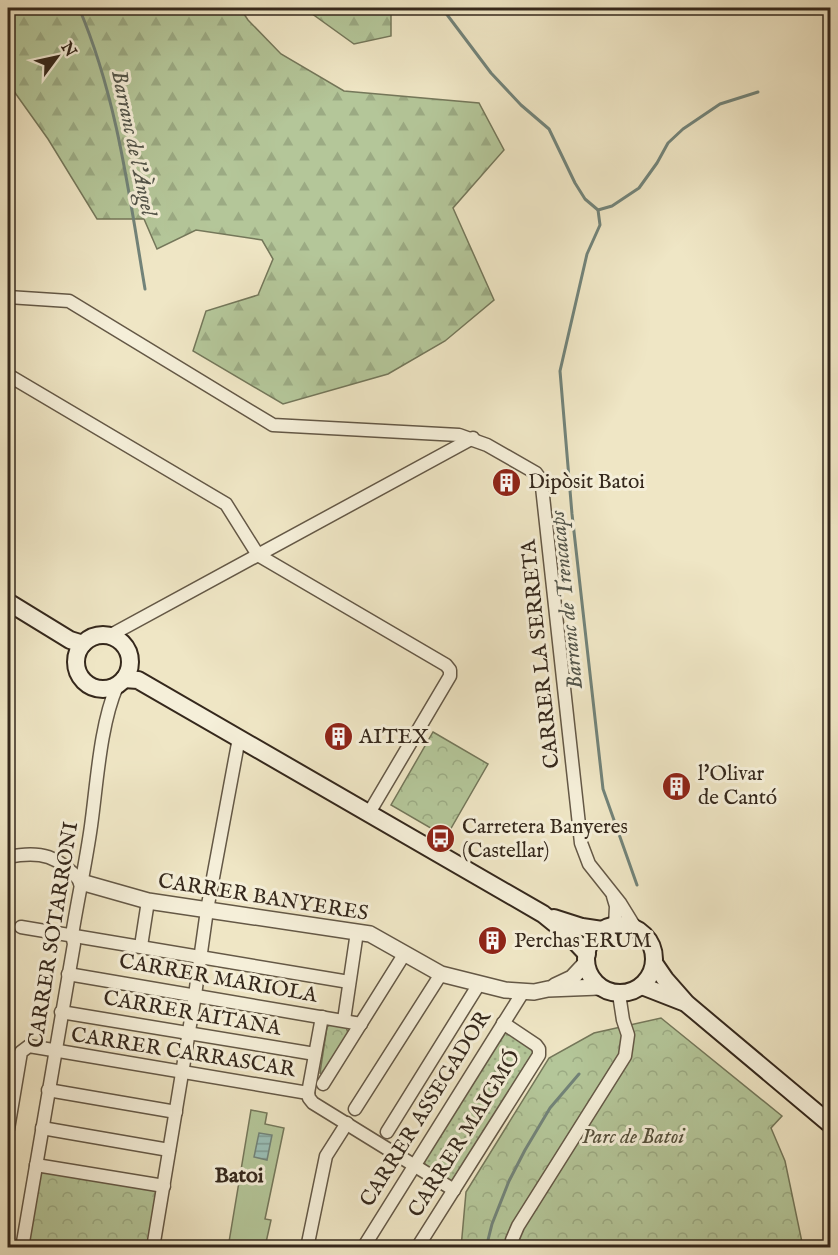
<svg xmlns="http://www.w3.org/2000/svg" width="838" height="1255" font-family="'IM FELL English',serif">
  <defs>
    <pattern id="grass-dots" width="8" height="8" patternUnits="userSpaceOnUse" patternTransform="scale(1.5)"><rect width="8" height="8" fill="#b4c699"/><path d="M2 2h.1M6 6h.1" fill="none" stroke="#9baa83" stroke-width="1.8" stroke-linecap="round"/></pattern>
    <pattern id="forest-firs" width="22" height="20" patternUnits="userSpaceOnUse" patternTransform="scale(1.5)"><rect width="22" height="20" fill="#b4c699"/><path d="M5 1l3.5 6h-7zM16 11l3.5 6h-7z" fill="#9baa83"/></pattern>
    <pattern id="park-crowns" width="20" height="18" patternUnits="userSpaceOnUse" patternTransform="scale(1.5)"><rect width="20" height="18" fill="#b4c699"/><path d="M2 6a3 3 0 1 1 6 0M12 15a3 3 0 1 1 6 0" fill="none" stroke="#9baa83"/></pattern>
    <pattern id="water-rules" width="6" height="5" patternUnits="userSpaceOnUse" patternTransform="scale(1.5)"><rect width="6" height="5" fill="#9abfb7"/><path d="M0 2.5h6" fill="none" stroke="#7e9b94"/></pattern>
  </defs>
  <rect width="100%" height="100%" fill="#efe6c5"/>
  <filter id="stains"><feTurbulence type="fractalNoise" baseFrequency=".00333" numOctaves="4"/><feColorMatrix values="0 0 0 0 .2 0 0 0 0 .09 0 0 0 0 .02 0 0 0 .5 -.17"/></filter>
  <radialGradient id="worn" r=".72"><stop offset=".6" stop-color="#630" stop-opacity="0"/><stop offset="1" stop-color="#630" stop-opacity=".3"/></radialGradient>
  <polygon fill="url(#grass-dots)" stroke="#74775a" stroke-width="1.5" points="508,1030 532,1049 533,1053 452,1183 425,1165 424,1160 503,1031"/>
  <g fill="url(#forest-firs)" stroke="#74775a" stroke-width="1.5">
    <polygon points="8,8 240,8 248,20 281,54 344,91 479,103 504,150 453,208 494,300 445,341 388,374 283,404 193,351 206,311 258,295 273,259 262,240 196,230 157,249 144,219 97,219 48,139 8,83"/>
    <polygon points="304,8 391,8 391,36 354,44"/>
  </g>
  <g fill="url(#park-crowns)" stroke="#74775a" stroke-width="1.5">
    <polygon points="433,732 488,764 446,837 391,805"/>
    <polygon points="661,1018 782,1116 771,1128 785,1161 803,1247 461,1248 466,1192 549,1058 594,1033"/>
    <polygon points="331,1024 346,1027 348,1033 322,1074 320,1073 327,1027"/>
    <polygon points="43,1172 155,1189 157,1193 148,1247 27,1248 39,1174"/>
  </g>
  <polygon fill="#b4c699" stroke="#74775a" stroke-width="1.5" points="251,1110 267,1113 265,1124 284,1128 265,1219 271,1220 265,1247 228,1248"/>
  <polygon fill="url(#water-rules)" stroke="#728379" stroke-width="1.5" points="259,1133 272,1135 267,1160 254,1157"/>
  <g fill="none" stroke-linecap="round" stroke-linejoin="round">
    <g stroke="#728379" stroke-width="3">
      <path d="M79 8C117 97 129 194 145 289"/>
      <polyline points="442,8 491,73 521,105 549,129 575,183 585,199 598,210 600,225 587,254 560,371 572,514 603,789 637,885"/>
      <polyline points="598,210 612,206 639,188 657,163 668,143 683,129 720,104 758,92"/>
      <polyline points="486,1248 492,1224 509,1181 525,1150 550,1108 579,1074"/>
    </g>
    <defs>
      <g id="minor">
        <polyline points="8,297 69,301 273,425 459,435 487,445 536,473 541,480 542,487 581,843 589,864 620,903 636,929"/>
        <polyline points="8,375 226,504 258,555 446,665 450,670 450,676 369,813"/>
        <polyline points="109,636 473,438"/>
        <path d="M8 857C41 850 59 856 81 882"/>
        <polyline points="613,896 616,906 615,926"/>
        <polyline points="21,927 349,982"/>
        <polyline points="141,946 148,901"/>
        <polyline points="68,974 361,1024"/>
        <polyline points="61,1012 315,1054"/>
        <polyline points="344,1020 357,932"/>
        <polyline points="323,1084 405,953"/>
        <polyline points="48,1090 176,1112"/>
        <polyline points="308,1093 309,1098 313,1103 454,1190"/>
        <polyline points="308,1093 322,1017"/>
        <polyline points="355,1109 441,974"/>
        <polyline points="42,1128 169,1150"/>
        <polyline points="8,1129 21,1052 29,1046 308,1093"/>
        <polyline points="387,1132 479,984"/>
        <polyline points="36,1165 164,1186"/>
        <path d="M22 1248 74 944 72 935C78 898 86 862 91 826 97 783 100 725 117 686"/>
        <polyline points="153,1248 195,995 207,910 239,738"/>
        <polyline points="307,1248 326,1156 347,1123"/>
        <polyline points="363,1248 523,992"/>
        <polyline points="417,1248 539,1055 539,1049 536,1045 503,1023"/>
        <polyline points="513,1248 512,1240 518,1226 625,1056 628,1035 623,1020 619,994"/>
      </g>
      <g id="tertiary">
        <polyline points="81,882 148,901 370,934 441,974 505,990 534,992 548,989 599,987"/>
        <polyline points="555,986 572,978 586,963"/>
      </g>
      <g id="secondary">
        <polyline points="8,602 70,640 83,644"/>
        <circle cx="103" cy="662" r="27"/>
        <polyline points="124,679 138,680 543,914 569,935 587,954"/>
        <polyline points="554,918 582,927 602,930"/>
        <circle cx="620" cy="959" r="34"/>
        <polyline points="654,963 665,979 687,1004 830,1124"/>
        <polyline points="642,986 683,1002"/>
      </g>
    </defs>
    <use href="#minor" stroke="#645846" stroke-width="15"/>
    <use href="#tertiary" stroke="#645846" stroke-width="18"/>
    <use href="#secondary" stroke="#35281c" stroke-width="20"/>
    <use href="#minor" stroke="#f5efd9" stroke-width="12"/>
    <use href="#tertiary" stroke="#f5efd9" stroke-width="15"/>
    <use href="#secondary" stroke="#f5efd9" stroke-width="16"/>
  </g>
  <defs>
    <symbol id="building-disc" viewBox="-11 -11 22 22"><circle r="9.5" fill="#8f2418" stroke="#f5efd9"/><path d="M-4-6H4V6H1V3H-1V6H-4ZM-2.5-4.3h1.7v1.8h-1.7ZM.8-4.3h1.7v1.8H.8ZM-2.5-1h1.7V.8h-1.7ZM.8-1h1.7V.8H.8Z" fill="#fff"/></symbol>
    <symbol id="bus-disc" viewBox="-11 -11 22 22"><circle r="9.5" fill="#8f2418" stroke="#f5efd9"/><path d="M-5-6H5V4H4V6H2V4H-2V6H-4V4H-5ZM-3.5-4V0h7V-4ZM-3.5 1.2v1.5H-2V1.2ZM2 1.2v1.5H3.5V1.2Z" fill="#fff"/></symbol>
  </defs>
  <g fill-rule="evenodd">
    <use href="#building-disc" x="490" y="466" width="33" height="33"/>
    <use href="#building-disc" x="322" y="720" width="33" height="33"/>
    <use href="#building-disc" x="660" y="770" width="33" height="33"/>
    <use href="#bus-disc" x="424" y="822" width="33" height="33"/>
    <use href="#building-disc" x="476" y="924" width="33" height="33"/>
  </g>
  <g text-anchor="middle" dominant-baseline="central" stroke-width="6" stroke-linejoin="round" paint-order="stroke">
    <g font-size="21" fill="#35281c" stroke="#f5efd9" text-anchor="start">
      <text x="528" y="482">Dipòsit Batoi</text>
      <text x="359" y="737">AITEX</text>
      <text x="698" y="774">l'Olivar<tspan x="698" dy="24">de Cantó</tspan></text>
      <text x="462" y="827">Carretera Banyeres<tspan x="462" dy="24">(Castellar)</tspan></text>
      <text x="514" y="941">Perchas ERUM</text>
    </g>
    <g font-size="21" fill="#35281c" stroke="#f5efd9">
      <text transform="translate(541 654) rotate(-96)">CARRER LA SERRETA</text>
      <text transform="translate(263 898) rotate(9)">CARRER BANYERES</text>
      <text transform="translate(54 935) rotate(-81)">CARRER SOTARRONI</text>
      <text transform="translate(218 979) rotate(10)">CARRER MARIOLA</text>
      <text transform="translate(192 1014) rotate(10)">CARRER AITANA</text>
      <text transform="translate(183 1053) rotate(9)">CARRER CARRASCAR</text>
      <text transform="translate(426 1109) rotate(-58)">CARRER ASSEGADOR</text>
      <text transform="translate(465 1134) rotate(-58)">CARRER MAIGMÓ</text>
    </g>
    <g font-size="21" font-style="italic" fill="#55503b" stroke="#f5efd9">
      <text x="633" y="1137">Parc de Batoi</text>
    </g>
    <g font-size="22" font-style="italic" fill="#53554a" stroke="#f5efd9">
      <text transform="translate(133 143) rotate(78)">Barranc de l'Àngel</text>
      <text transform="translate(567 600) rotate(-96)">Barranc de Trencacaps</text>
    </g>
    <g font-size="22" font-weight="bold" fill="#35281c" stroke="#f5efd9">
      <text x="239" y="1176">Batoi</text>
    </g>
  </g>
  <rect width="838" height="1255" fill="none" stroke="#efe6c5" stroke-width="30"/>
  <rect x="9" y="9" width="820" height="1237" fill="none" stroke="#35281c" stroke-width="3"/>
  <rect x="15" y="15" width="808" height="1225" fill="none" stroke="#35281c" stroke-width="1.5"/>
  <g transform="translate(57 57) rotate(57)" stroke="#f5efd9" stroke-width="4.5" paint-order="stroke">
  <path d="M0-4.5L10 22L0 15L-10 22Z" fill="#35281c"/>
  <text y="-9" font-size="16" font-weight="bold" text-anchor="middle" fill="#35281c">N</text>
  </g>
  <rect width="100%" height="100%" filter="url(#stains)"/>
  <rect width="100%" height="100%" fill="url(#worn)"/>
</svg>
